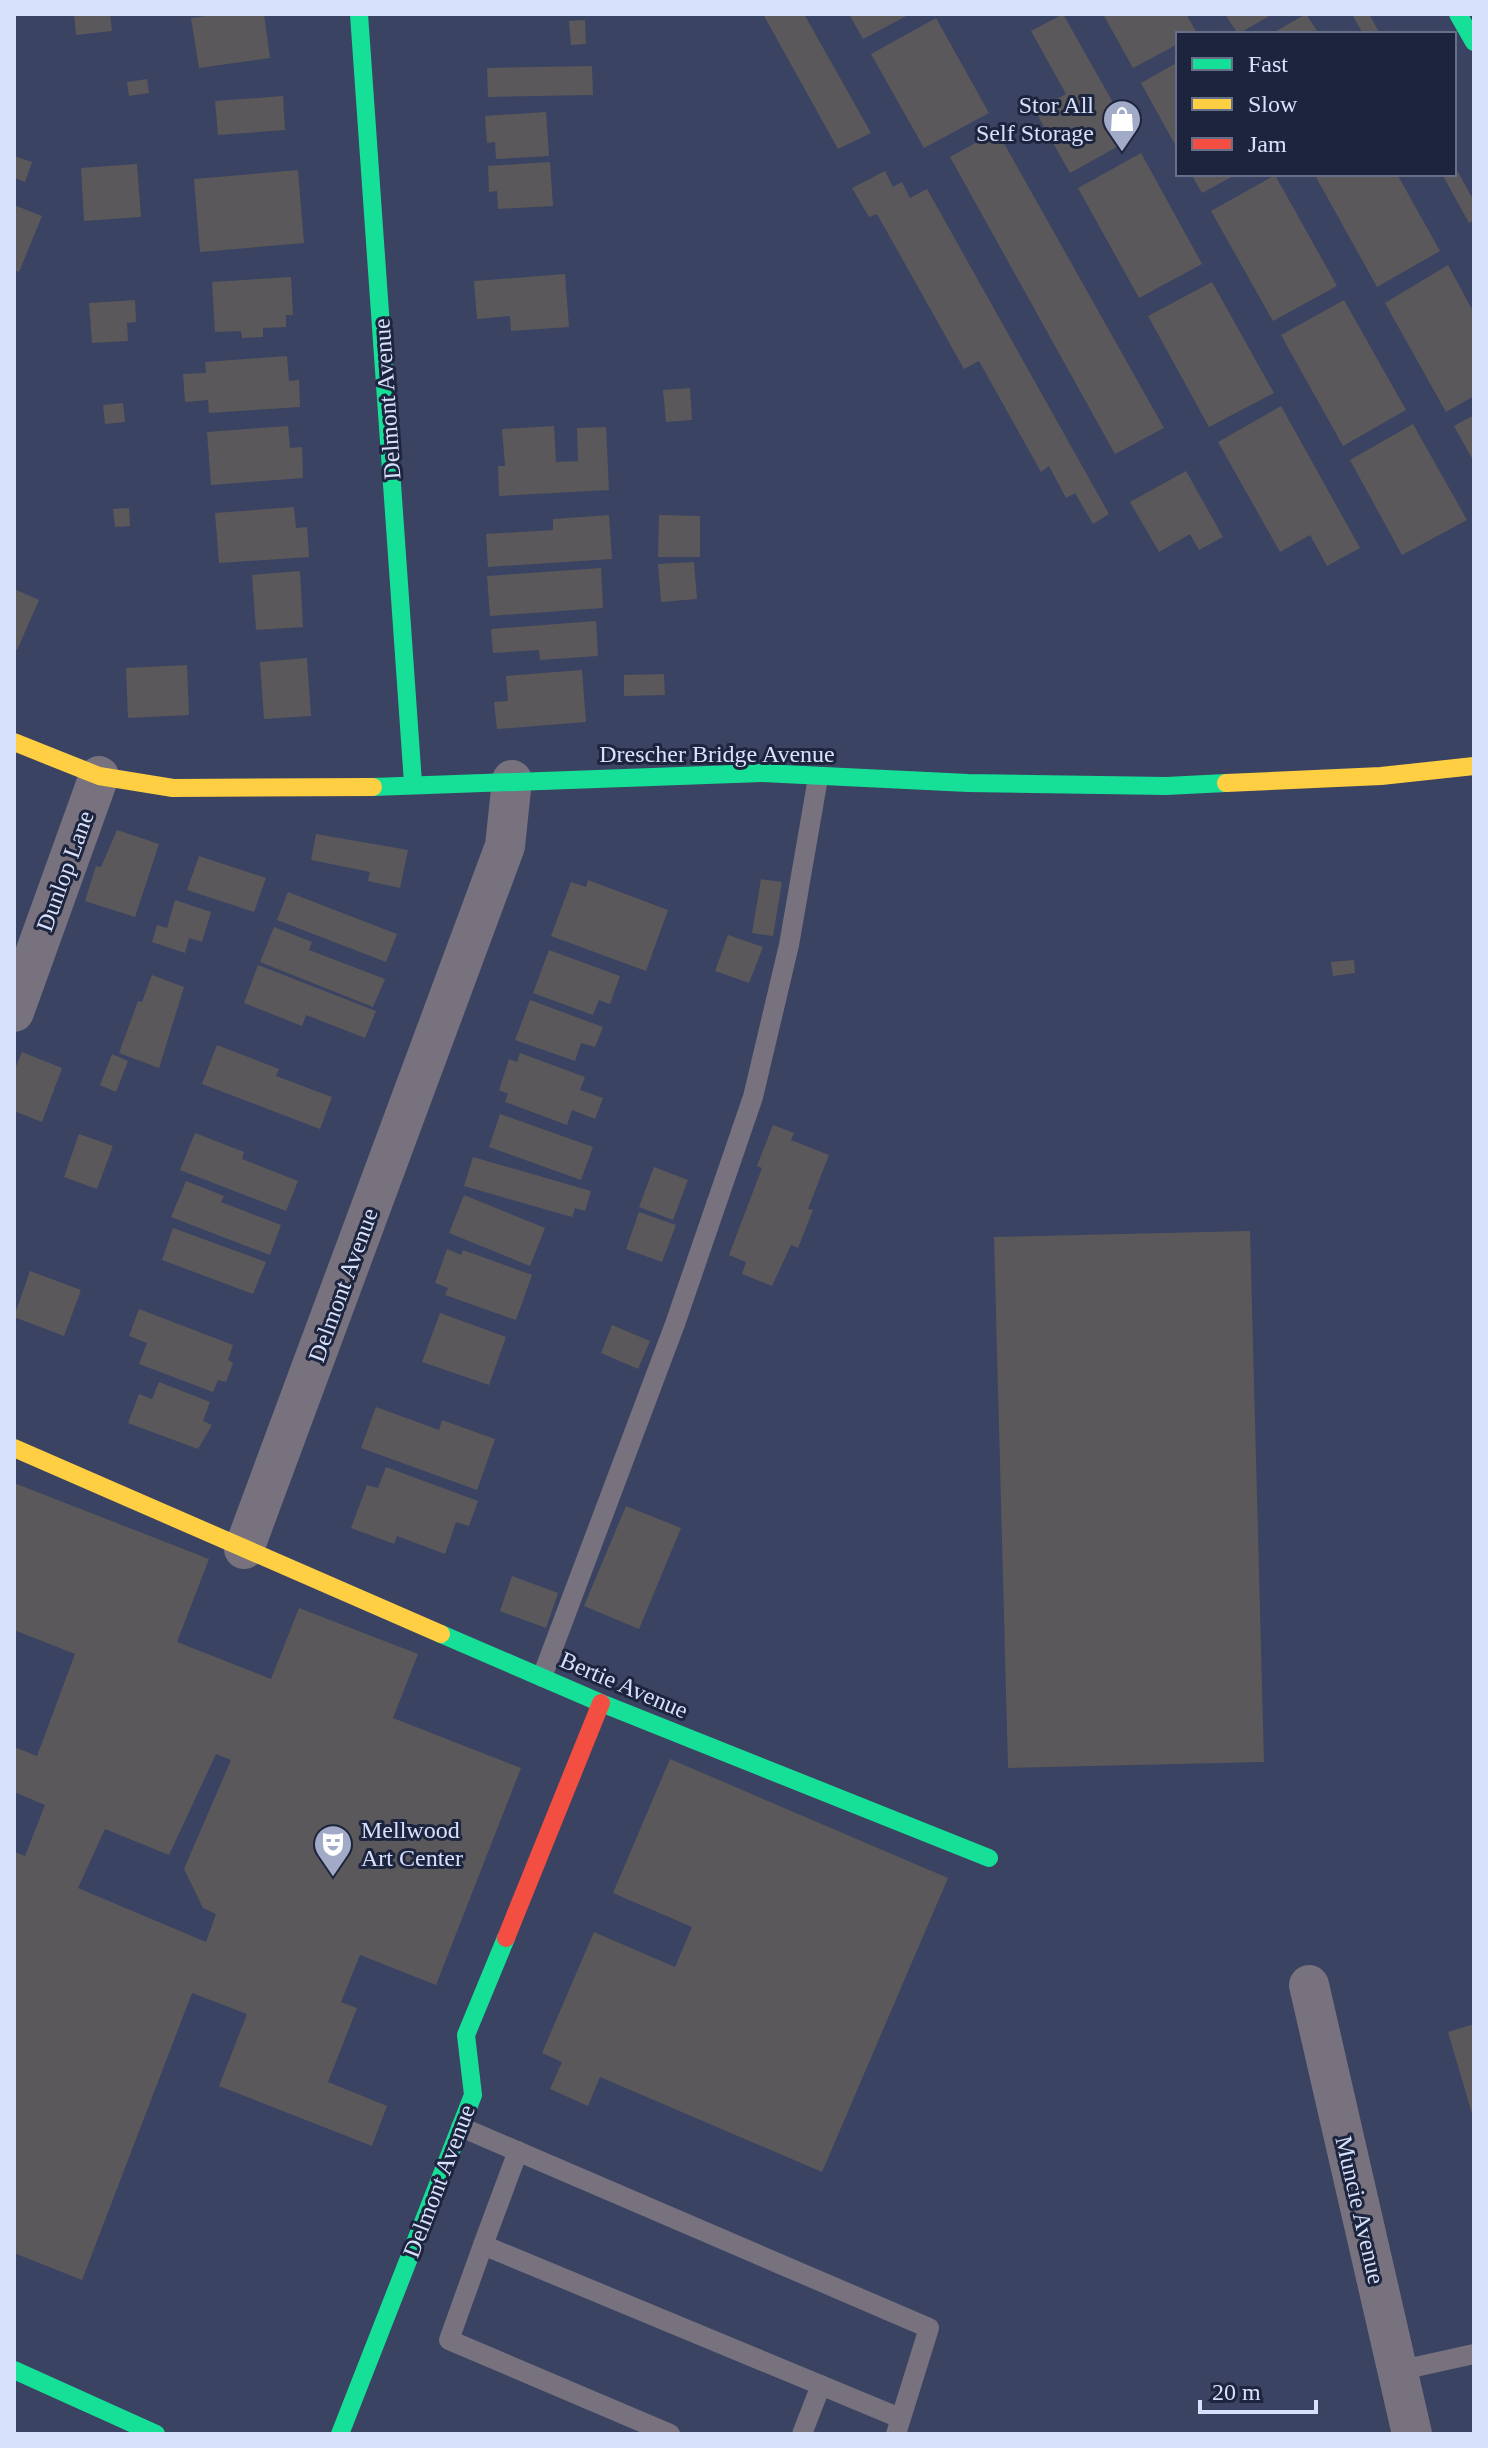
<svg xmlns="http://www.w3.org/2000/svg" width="1488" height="2448" font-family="Georgia,serif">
  <rect width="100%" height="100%" fill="#3b4362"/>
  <g fill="#5a585a" fill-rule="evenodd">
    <polygon points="74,14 110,14 112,31 76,35"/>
    <polygon points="221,14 264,14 270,58 199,68 191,18"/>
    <polygon points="763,14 804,14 871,133 838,149"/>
    <polygon points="849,14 910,14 863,39"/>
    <polygon points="1063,14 1133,138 1070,173 1035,111 1066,94 1031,31"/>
    <polygon points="1103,14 1186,14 1197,33 1178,34 1178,44 1133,68"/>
    <polygon points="1225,14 1273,14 1238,34"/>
    <polygon points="1306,14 1319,34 1271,34"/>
    <polygon points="1352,14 1369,14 1380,34 1363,34"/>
    <polygon points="936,18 989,113 924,148 871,54"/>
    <polygon points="585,20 586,44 571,45 569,21"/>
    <polygon points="1178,62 1178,150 1141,83"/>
    <polygon points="592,66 593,95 488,97 487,68"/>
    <polygon points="147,79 149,93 129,96 127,82"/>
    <polygon points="283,96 285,130 218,135 215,101"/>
    <polygon points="546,112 549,156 496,159 495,142 487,143 485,116"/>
    <polygon points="997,131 1164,428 1115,454 950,157"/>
    <polygon points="1141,153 1202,264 1139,298 1078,188"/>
    <polygon points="14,156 32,162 25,182 14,178"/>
    <polygon points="550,162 553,206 498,209 497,191 489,192 488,166"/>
    <polygon points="137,164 141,217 84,221 81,168"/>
    <polygon points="1454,165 1474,201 1474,220 1469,223 1442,174 1454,174"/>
    <polygon points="298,170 304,243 200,252 194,179"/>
    <polygon points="885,171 893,187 902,182 910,198 927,189 1109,514 1093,524 1075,493 1066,498 1049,466 1041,472 979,361 964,369 877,214 869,217 852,188"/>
    <polygon points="1191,174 1237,174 1202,193"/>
    <polygon points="1322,174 1397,174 1440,251 1377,287 1316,177"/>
    <polygon points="1275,175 1337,286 1273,321 1211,211"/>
    <polygon points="14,205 42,216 19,272 14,270"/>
    <polygon points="1448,265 1474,313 1474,396 1446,412 1385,303"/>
    <polygon points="565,274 569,327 511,331 510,316 477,319 474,281"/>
    <polygon points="291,277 293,315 286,315 286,327 263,328 263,337 242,338 241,331 215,332 212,282"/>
    <polygon points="1212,282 1274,393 1209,427 1148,316"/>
    <polygon points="135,300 136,322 127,323 128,341 92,343 89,303"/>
    <polygon points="1344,300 1406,410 1343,446 1281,335"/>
    <polygon points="287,356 289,381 299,380 300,407 209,413 208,400 185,402 183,374 206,373 205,362"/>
    <polygon points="690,388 692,420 666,422 663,390"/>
    <polygon points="123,403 125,422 105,424 103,405"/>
    <polygon points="1281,406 1360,548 1327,566 1310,535 1280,552 1218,442"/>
    <polygon points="1474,415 1474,462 1454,426"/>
    <polygon points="1413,424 1467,520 1402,555 1350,460"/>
    <polygon points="288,426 290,448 302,447 303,478 211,485 207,432"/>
    <polygon points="554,426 556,462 578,461 577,428 606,427 609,490 499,496 498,466 505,466 502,429"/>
    <polygon points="1186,471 1223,537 1199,550 1190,534 1159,552 1130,502"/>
    <polygon points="294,507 296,528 307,527 309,557 219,563 215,513"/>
    <polygon points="129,508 130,526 115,527 113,509"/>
    <polygon points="609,515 612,559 488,567 486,534 553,530 553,519"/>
    <polygon points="659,515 700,516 700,557 658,557"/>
    <polygon points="694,562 697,599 661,602 658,564"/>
    <polygon points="601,568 603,608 490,616 487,576"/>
    <polygon points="300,571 303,627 256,630 252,575"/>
    <polygon points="14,589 39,600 17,650 14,649"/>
    <polygon points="596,621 598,656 540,660 539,650 493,653 491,629"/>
    <polygon points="307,658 311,716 264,719 260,662"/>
    <polygon points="187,665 189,715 128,718 126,668"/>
    <polygon points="582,670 586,722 497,729 494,702 508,701 506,676"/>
    <polygon points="664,674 665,695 624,696 624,675"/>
    <polygon points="117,830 159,844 135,917 85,901 96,866 101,867"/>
    <polygon points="316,834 408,850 400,888 368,881 370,872 311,860"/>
    <polygon points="199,856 266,878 254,912 187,890"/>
    <polygon points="761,879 782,882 773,936 752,933"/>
    <polygon points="588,880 668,910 646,971 551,936 571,882 586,887"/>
    <polygon points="288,892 397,934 386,962 277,920"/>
    <polygon points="175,900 211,912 202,942 189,938 185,953 152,942 157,925 167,928"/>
    <polygon points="274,927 312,942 309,950 385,979 373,1007 260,962"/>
    <polygon points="728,935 763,947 749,983 715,971"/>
    <polygon points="549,950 620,976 610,1004 599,1000 593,1015 533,993"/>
    <polygon points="1354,960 1355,973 1333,976 1331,962"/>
    <polygon points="258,965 376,1011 365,1038 306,1015 302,1026 244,1003"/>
    <polygon points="152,975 184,987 159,1068 119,1053 138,1001 142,1002"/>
    <polygon points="530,1000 603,1027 595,1047 581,1043 575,1061 515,1040"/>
    <polygon points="217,1045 279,1069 276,1076 332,1097 320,1129 202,1084"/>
    <polygon points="22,1052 62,1068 42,1122 14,1111 14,1071"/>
    <polygon points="520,1053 585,1077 580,1090 603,1098 595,1119 572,1110 567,1125 505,1102 508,1094 499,1090 509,1059 517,1062"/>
    <polygon points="112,1054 128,1061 116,1092 100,1085"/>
    <polygon points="500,1114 593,1147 581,1180 489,1147"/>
    <polygon points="773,1125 794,1133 791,1140 829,1155 808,1209 813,1210 798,1248 791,1245 772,1286 742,1274 746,1262 729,1255 762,1168 757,1166"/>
    <polygon points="195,1133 244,1152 242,1159 298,1181 286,1211 180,1170"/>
    <polygon points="79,1134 113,1146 97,1189 64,1177"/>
    <polygon points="473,1157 591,1191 585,1211 575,1208 572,1217 464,1186"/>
    <polygon points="654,1167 688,1180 673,1220 639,1207"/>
    <polygon points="186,1181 224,1196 221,1202 281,1225 270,1255 171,1217"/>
    <polygon points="464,1195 545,1228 530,1266 449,1233"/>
    <polygon points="639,1212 676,1225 662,1262 626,1249"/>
    <polygon points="173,1228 266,1262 253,1294 162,1260"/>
    <polygon points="1250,1231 1264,1762 1008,1768 994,1237"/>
    <polygon points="447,1249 461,1255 463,1250 532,1275 516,1320 445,1295 448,1288 435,1283"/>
    <polygon points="30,1271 81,1290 64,1336 14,1317"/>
    <polygon points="139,1309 233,1345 228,1360 233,1363 226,1382 218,1380 213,1392 139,1364 147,1343 129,1336"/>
    <polygon points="440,1313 506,1337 489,1385 422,1362"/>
    <polygon points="612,1325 650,1341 638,1369 601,1353"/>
    <polygon points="159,1382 210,1402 203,1421 212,1425 198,1449 128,1423 139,1394 152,1399"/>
    <polygon points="376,1407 439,1430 442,1420 495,1439 477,1490 361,1448"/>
    <polygon points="386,1467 478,1501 469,1526 456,1522 445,1554 397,1536 394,1544 351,1528 367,1485 378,1488"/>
    <path d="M14 1483 209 1559 177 1642 271 1679 299 1608 418 1654 393 1718 521 1768 436 1985 360 1955 341 2002 357 2008 328 2082 387 2106 372 2146 219 2086 247 2014 192 1993 82 2280 14 2253V1852L25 1856 45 1805 14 1792V1747L37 1756 75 1654 14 1630ZM216 1754 231 1760 184 1869 203 1908 216 1914 206 1942 78 1888 105 1829 169 1855Z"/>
    <polygon points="626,1506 681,1528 639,1629 584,1606"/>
    <polygon points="512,1576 558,1593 546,1628 500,1611"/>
    <polygon points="670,1759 948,1878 822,2172 600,2077 588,2106 550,2089 562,2062 542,2053 594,1932 675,1967 692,1927 613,1893"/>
    <polygon points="1474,2024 1474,2116 1473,2117 1448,2032"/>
  </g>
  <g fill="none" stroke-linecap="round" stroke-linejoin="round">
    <g stroke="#77727e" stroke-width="20">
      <polyline points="542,1677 675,1324 753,1097 789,945 818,778"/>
      <polyline points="461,2127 929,2328 896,2434"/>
      <polyline points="518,2151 483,2245 900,2418"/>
      <polyline points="483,2245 449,2340 670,2434"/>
      <polyline points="1397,2371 1474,2354"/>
      <polyline points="802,2434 821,2385"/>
    </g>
    <g stroke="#77727e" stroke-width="40">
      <polyline points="14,1012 99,776"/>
      <polyline points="244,1549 505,846 512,780"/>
      <polyline points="1309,1985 1412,2434"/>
    </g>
    <g stroke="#16e098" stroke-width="18">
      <polyline points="359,14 413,783"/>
      <polyline points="1458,14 1474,42"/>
      <polyline points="373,787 762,773 968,783 1166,786 1226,783"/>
      <polyline points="441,1634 601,1703 989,1858"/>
      <polyline points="14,2370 156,2434"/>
      <polyline points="340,2434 473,2095 466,2035 506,1938"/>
    </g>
    <g stroke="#ffcf43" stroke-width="18">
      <polyline points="14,742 99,776 173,788 373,787"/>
      <polyline points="1226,783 1381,776 1474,766"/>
      <polyline points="14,1448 441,1634"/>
    </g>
    <polyline stroke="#f24e42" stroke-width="18" points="506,1938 601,1703"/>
  </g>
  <defs>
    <symbol id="shop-pin" viewBox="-11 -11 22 30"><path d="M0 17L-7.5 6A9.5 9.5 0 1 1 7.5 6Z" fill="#a1aac6" stroke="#1d243d"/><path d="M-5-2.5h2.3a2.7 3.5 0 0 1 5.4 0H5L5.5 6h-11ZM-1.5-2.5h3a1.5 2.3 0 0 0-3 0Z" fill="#fff"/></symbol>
    <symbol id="theatre-pin" viewBox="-11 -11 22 30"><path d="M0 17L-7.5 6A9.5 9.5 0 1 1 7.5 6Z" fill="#a1aac6" stroke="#1d243d"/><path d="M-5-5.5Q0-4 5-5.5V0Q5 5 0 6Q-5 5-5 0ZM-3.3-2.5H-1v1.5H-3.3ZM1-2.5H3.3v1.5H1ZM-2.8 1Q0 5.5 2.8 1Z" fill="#fff"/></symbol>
  </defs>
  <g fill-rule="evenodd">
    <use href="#shop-pin" x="1100" y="97" width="44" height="60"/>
    <use href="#theatre-pin" x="311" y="1822" width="44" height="60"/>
  </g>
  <g text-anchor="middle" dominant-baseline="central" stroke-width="6" stroke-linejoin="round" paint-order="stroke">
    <g font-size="24" fill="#d8e1fc" stroke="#1d243d" text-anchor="end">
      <text x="1094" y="105">Stor All<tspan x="1094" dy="28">Self Storage</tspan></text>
      <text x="361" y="1830" text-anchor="start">Mellwood<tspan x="361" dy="28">Art Center</tspan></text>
    </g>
    <g font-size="24" fill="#d8e1fc" stroke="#1d243d">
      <text transform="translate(387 399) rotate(-94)">Delmont Avenue</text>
      <text x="717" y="754">Drescher Bridge Avenue</text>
      <text transform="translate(65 871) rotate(-70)">Dunlop Lane</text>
      <text transform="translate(343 1285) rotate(-70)">Delmont Avenue</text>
      <text transform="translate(624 1685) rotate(23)">Bertie Avenue</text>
      <text transform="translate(439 2181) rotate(-69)">Delmont Avenue</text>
      <text transform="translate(1360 2210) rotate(77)">Muncie Avenue</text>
    </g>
  </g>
  <rect width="1488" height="2448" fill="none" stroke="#d8e1fc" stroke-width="32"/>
  <rect x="1176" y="32" width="280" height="144" fill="#1d243d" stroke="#687089" stroke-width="2"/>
  <rect x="1192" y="58" width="40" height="12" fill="#16e098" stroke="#687089" stroke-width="2"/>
  <text x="1248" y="72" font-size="24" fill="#d8e1fc">Fast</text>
  <rect x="1192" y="98" width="40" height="12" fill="#ffcf43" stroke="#687089" stroke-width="2"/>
  <text x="1248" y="112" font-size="24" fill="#d8e1fc">Slow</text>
  <rect x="1192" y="138" width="40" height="12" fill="#f24e42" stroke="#687089" stroke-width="2"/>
  <text x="1248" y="152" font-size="24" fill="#d8e1fc">Jam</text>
  <path d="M1200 2400v12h116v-12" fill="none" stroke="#d8e1fc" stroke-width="4"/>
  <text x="1212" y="2400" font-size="24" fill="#d8e1fc" stroke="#1d243d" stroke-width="6" paint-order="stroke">20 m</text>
</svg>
